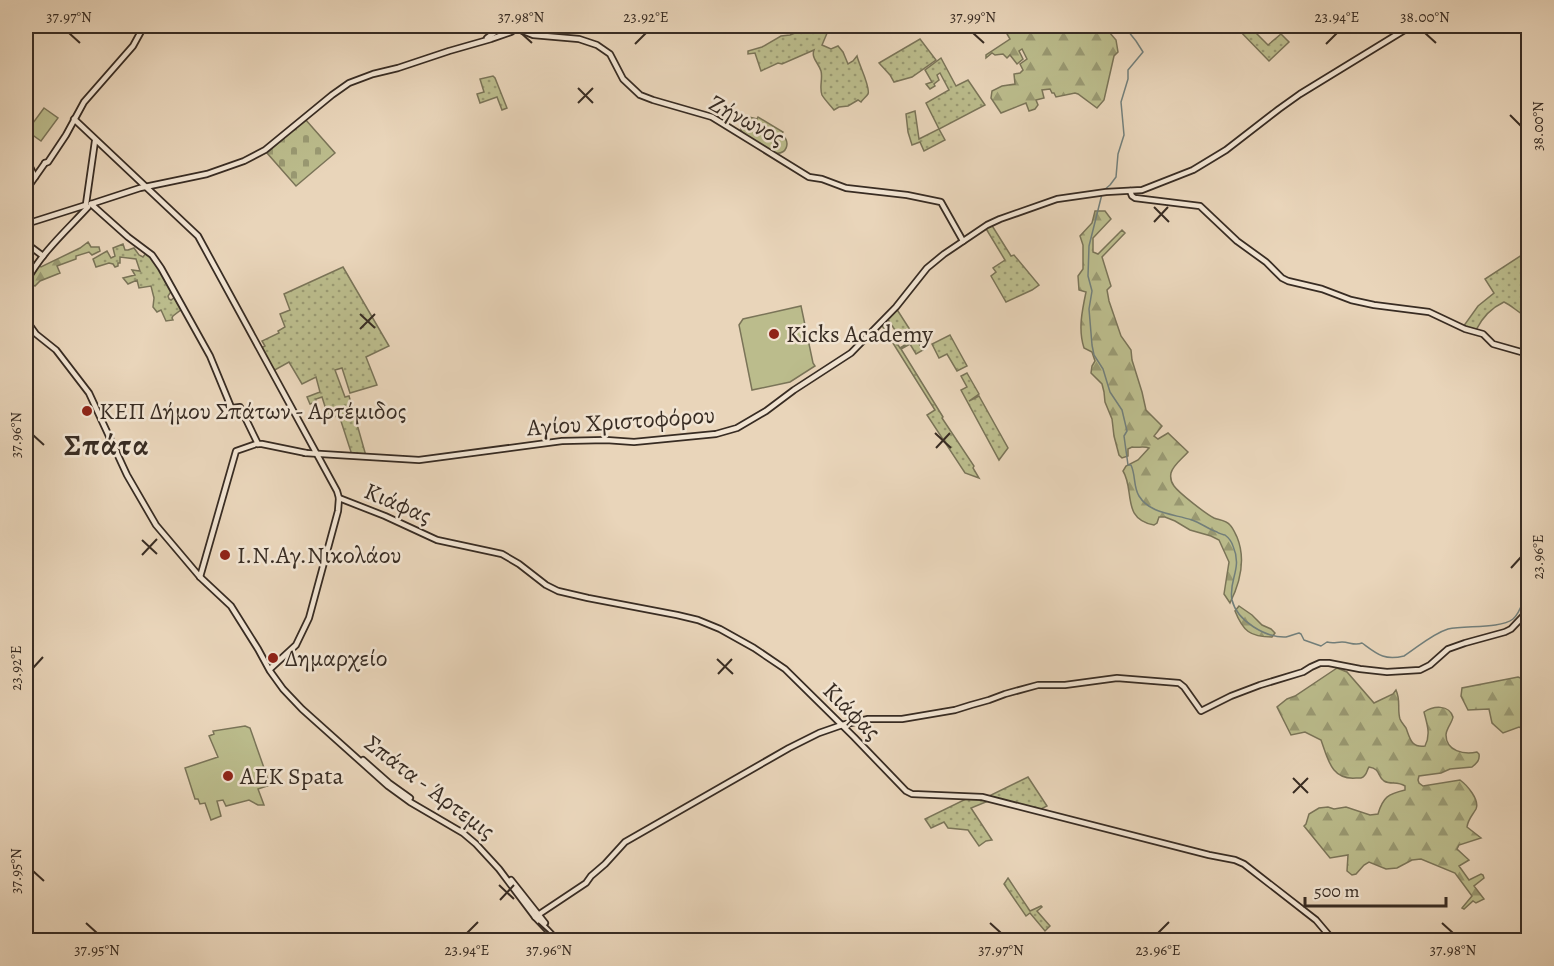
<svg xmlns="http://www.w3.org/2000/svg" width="1554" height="966" font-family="Alegreya,serif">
  <defs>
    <pattern id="grass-dots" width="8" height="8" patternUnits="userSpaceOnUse" patternTransform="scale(1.5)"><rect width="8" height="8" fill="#bbbc8c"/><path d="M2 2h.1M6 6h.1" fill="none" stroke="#999972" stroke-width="1.8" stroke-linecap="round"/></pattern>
    <pattern id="forest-firs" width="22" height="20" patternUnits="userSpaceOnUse" patternTransform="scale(1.5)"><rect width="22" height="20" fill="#bbbc8c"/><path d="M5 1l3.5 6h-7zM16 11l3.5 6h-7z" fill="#999972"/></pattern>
    <pattern id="cemetery-stones" width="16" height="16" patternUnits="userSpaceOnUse" patternTransform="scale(1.5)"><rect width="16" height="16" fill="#bbbc8c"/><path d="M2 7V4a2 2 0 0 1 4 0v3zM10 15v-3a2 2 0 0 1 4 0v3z" fill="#999972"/></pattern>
  </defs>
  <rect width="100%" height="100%" fill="#e9d5ba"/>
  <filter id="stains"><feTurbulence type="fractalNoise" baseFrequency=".00333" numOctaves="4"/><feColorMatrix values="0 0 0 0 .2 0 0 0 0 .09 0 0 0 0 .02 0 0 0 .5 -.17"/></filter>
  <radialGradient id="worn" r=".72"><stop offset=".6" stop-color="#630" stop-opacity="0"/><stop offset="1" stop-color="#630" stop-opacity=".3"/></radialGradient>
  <g fill="url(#grass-dots)" stroke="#7a7458" stroke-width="1.5">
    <polygon points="1235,26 1249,26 1268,45 1281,34 1289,42 1269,61"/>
    <path d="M805 29 828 31 822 45 831 49 838 46 843 52 848 64 853 61 857 56C859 65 871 88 868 94 866 97 863 99 861 102L858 100 848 106 839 107 834 110C831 106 824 99 822 95 819 88 823 78 821 71 818 62 811 58 814 50L782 64 778 63 761 71 755 53 748 54V51L762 47 781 36 790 35Z"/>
    <polygon points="920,39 936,60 912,77 894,82 890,75 879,63"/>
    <polygon points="941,58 956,86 968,80 985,105 939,129 945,140 924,151 920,142 912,145 908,132 906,114 915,111 919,139 939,129 926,103 949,90 940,73 937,75 939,80 934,84 935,86 930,89 926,84 932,82 925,70"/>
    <polygon points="493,76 495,78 507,108 502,110 497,97 480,103 477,94 484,92 480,79"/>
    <polygon points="991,224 1011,256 1014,255 1039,285 1032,290 1006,302 991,276 996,272 993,268 1005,260 985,227"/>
    <path d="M123 244 125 250H128L134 248 139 255 143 257 146 253C158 262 165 278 172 290L168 296 169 299 171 300 175 297 182 309 173 316 172 318 173 320 166 321 161 310 157 312 153 307 154 298 151 286 139 288 137 280 128 284 123 278 135 275 132 270 140 271 136 259 120 257V263H118V266L115 267 113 264 109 263 96 267 93 259 107 251 111 258 115 256 113 248Z"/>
    <path d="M1528 251V317C1519 314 1513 306 1504 302 1491 308 1482 318 1476 330L1463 327 1478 306 1494 293 1485 279Z"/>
    <polygon points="343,267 389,346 366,357 377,385 350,393 342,368 335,370 345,397 349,396 366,456 352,455 339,415 329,419 322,397 316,399 316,402 310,404 307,397 320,392 316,377 302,384 289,362 273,371 261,348 265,346 262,341 279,333 278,331 285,327 280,314 290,310 284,294"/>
    <polygon points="896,308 923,350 916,354 910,344 901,349 943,417 942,418 974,466 973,468 979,478 965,473 927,415 935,410 881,324 883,322 900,348 905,345 887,318"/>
    <polygon points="950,335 967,366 957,371 947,354 939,358 932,344"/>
    <polygon points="967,373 979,394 969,401 979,396 1008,448 999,460 961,390 967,387 961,376"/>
    <polygon points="1028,777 1047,806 1039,810 987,797"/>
    <polygon points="970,797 987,799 988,801 971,808 992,840 986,841 979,846 968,830 948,828 944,822 931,828 925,819"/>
    <polygon points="1008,878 1030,911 1041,906 1042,907 1037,911 1050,926 1045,931 1030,913 1026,916 1004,884"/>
  </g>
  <g fill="url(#forest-firs)" stroke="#7a7458" stroke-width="1.5">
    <polygon points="1017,26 1104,26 1116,40 1118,52 1114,56 1104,100 1097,108 1078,94 1075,93 1056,97 1054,93 1052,93 1050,89 1042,90 1044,98 1036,100 1038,105 1035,109 1029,111 1026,103 1001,113 991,98 992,91 1002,86 1015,84 1014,74 1020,73 1023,70 1020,64 1027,59 1022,49 1019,51 1023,59 1017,64 1010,55 1007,58 1003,54 995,55 992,53 986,58 986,55 1010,39 1007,34 1018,27"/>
    <path d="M1095 211H1105L1111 219 1093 238V252L1098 254 1122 230 1125 233 1102 257 1111 286 1107 290 1109 301 1121 336 1131 350 1132 360 1142 392 1146 410 1162 426 1154 436 1158 439 1168 433 1188 452C1183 458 1173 465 1171 473 1170 478 1171 482 1174 486 1179 493 1206 514 1214 518 1219 520 1226 520 1230 525 1233 528 1235 533 1237 537 1246 559 1240 583 1230 603L1224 594 1229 562 1219 540 1211 536 1190 530 1175 521 1165 517H1159L1157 523 1154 525C1121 519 1135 490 1123 471L1126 466 1138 460 1149 448C1144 446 1138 448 1132 447L1128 449V456L1122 458 1119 455 1114 436 1112 419 1105 402 1104 392 1102 384 1091 373 1092 366 1095 361 1092 352 1084 348C1078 330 1082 311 1086 292L1079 290 1078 276 1083 269V245L1080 236 1092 223Z"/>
    <polygon points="88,242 91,247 99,247 100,251 92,255 89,252 76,256 76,259 57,266 60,273 40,281 35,286 29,282 29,278 38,265 41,267 80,248"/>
    <path d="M1239 606 1252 615 1262 625 1271 629 1275 633 1272 637C1250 637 1243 631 1235 611Z"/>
    <path d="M1337 668 1347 672 1374 703 1393 694 1396 690C1401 701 1397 709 1400 719 1401 722 1404 725 1406 728 1410 738 1411 748 1425 746 1431 734 1427 724 1424 712 1433 706 1449 704 1453 717 1452 723 1446 729 1446 735 1446 751 1464 755 1477 752L1479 754C1480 760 1477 763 1472 767L1450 769 1441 773 1419 776 1418 780 1419 783 1423 786 1460 780C1467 785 1480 800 1476 809 1472 816 1468 819 1467 827L1481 838 1459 845 1457 849 1469 860 1459 866 1469 880 1481 874 1483 875 1484 878 1474 886 1484 899 1476 903 1473 901 1464 909 1462 908 1472 896 1455 873 1421 859 1412 860 1397 868 1386 869 1369 862 1364 865 1356 874 1352 875 1347 871 1348 855 1330 858 1304 826 1306 824 1309 814 1319 808 1328 807 1334 809 1346 807 1370 815 1378 814C1383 797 1388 794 1405 790V786C1397 781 1391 785 1384 781 1377 776 1381 769 1369 767 1367 770 1367 773 1365 775 1362 779 1360 778 1356 778 1331 780 1328 759 1321 740L1305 732 1291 735 1277 707 1287 699 1295 696Z"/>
    <polygon points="1518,677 1528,681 1528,731 1519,727 1503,733 1492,723 1489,709 1468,710 1461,696 1462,688"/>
  </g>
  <polygon fill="url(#cemetery-stones)" stroke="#7a7458" stroke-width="1.5" points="305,119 335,153 296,186 267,153"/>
  <g fill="#bbbc8c" stroke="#7a7458" stroke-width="1.5">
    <polygon points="44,108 58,118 41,141 27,131"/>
    <path d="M749 117 757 119 758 117 783 132 782 134C791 143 787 155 774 153L742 133C739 126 741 119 749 117Z"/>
    <polygon points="801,306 813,363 815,366 790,382 752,390 739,325 743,319"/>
    <polygon points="245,726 250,728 270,785 258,789 264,805 258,805 249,800 226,806 223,800 217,801 221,816 211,820 205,803 200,804 198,799 195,799 185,768 218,757 209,736 214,734 213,731"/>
  </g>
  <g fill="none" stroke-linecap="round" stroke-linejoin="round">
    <path stroke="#727f7b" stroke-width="1.5" d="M1124 26 1136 41 1143 52 1128 70V79L1121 102 1124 135 1118 154 1116 177 1110 185 1104 190 1102 194 1089 246 1088 276 1092 291 1089 309 1092 345 1094 355 1103 369 1110 392 1122 410 1127 431 1124 436 1128 465H1131C1136 476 1133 486 1139 496 1150 514 1174 514 1192 520 1201 523 1208 529 1217 532 1218 533 1224 535 1225 535 1229 538 1232 543 1233 546 1243 569 1228 580 1232 600 1237 621 1266 638 1286 637 1290 636 1295 634 1299 633L1301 634 1304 640 1321 646 1327 642C1334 644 1336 642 1342 642 1350 642 1354 646 1362 643 1377 654 1384 661 1404 656 1418 647 1432 634 1448 629 1465 625 1500 629 1513 619 1521 613 1523 598 1528 590"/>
    <defs>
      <g id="secondary">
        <polyline points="513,26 518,29 533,35 579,39 597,45 610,54 623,79 640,95 653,100 712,117 809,177 822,179 846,188 907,195 941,202 963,241"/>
        <polyline points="487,38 498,30 507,26"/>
        <polyline points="74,119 198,236 337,491 339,498 338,511 309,618 296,645 270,669"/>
        <polyline points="26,159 35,177"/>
        <polyline points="45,163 48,162 66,135 84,102 133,46 144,26"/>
        <polyline points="26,190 45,163"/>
        <polyline points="1130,191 1132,196 1135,198 1200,206 1237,241 1266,262 1282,278 1288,281 1322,289 1351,300 1374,305 1429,312 1465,329 1483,334 1493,344 1528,354"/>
        <polyline points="86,204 95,141"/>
        <polyline points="91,204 140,188 207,174 244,161 265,150 332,95 349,83 373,74 398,68 449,51 491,39 511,32 519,26"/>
        <polyline points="91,204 128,237 152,255 161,268 210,356 231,407 232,408 240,407 258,444"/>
        <polyline points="26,224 86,205"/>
        <polyline points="26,240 31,247 43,256"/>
        <path d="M26 282C41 253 66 231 88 207"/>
        <polyline points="26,320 36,334 56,350 89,393 127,475 156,525 200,577 231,606 258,649 270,671 283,689 302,709 388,786 410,802 463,833 476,844 499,869 535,917 557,940"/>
        <polyline points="305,453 419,460 562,441 606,440 634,442 716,434 737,428 766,411 794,390 851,353 896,307 927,268 944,254 987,225 1000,219 1057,199 1106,192 1142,190 1193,170 1226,150 1279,109 1300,94 1411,26"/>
        <polyline points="339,498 385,516 437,540 502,554 519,564 546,585 558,591 588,598 677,615 698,620 720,629 754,648 785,669 854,737 906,791 912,794 982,797 1209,855 1235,860 1244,864 1316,920 1333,940"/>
        <polyline points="200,577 236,451 256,444 262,444 306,453"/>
        <polyline points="363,760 389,783 410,798"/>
        <polyline points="511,880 545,923"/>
        <polyline points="535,917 586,883 591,876 605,864 625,842 789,748 819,733 842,725 868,719 902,719 955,710 971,705 989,700 1005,694 1038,685 1065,685 1117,678 1179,683 1184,687 1201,711 1231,696 1260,685 1303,672 1311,667 1320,663 1329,663 1360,669 1387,672 1420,670 1430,665 1448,649 1465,643 1505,632 1511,629 1528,611"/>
      </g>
    </defs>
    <use href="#secondary" stroke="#382c23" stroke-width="8"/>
    <use href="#secondary" stroke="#f1e4d2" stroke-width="4.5"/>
  </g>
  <path fill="none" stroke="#382c23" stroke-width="2" d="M69 33 80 43M521 33 532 43M973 33 984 43M1425 33 1436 43M635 44 646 33M1326 44 1337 33M578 88 593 103M578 103 593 88M1510 115 1521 126M1154 207 1169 222M1154 222 1168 207M360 314 375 328M360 329 375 314M935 433 951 448M33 435 44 445M936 448 950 433M142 540 157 554M142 555 157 539M1511 568 1521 557M717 659 733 674M33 668 43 657M718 674 732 659M1293 778 1308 793M1293 793 1308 778M33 871 44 881M499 885 514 899M500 900 514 885M86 923 97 933M538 923 549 933M990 923 1001 933M1442 923 1453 933M467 933 478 922M1158 933 1169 922"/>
  <g fill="#8f2418" stroke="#f1e4d2" stroke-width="2">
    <circle cx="774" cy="334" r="6"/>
    <circle cx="87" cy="411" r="6"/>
    <circle cx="225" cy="555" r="6"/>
    <circle cx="273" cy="658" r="6"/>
    <circle cx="228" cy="776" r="6"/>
  </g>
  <g text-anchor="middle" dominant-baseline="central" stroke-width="5" stroke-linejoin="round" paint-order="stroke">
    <g font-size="24" fill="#382c23" stroke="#f1e4d2">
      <text transform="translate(747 120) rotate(28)">Ζήνωνος</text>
      <text transform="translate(621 421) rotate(-4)">Αγίου Χριστοφόρου</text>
      <text transform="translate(398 503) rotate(23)">Κιάφας</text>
      <text transform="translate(852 711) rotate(45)">Κιάφας</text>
      <text transform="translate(430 787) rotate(37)">Σπάτα - Άρτεμις</text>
    </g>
    <g font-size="24" fill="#382c23" stroke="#f1e4d2" text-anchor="start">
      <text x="786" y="334">Kicks Academy</text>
      <text x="99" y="411">ΚΕΠ Δήμου Σπάτων - Αρτέμιδος</text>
      <text x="237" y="555">Ι.Ν.Αγ.Νικολάου</text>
      <text x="285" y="658">Δημαρχείο</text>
      <text x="240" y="776">AEK Spata</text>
    </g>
    <g font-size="30" font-weight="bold" letter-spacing="1.5" fill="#382c23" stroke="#f1e4d2">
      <text x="107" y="445">Σπάτα</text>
    </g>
  </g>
  <rect width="1554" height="966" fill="none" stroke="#e9d5ba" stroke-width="66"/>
  <path d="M1305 897v9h141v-9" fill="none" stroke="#382c23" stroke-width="3"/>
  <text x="1314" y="897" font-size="18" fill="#382c23" stroke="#f1e4d2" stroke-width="4.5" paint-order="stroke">500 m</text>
  <rect x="33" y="33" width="1488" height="900" fill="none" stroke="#382c23" stroke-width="2"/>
  <g font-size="15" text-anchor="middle" fill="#382c23">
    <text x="69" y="22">37.97°N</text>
    <text x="521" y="22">37.98°N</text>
    <text x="646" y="22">23.92°E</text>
    <text x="973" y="22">37.99°N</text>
    <text x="1337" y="22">23.94°E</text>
    <text x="1425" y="22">38.00°N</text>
    <text transform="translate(1538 126) rotate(-90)" y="5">38.00°N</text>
    <text transform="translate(16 435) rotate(-90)" y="5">37.96°N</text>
    <text transform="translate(1538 557) rotate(-90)" y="5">23.96°E</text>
    <text transform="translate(16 668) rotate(-90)" y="5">23.92°E</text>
    <text transform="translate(16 871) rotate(-90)" y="5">37.95°N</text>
    <text x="97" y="955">37.95°N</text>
    <text x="467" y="955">23.94°E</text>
    <text x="549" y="955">37.96°N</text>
    <text x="1001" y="955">37.97°N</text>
    <text x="1158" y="955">23.96°E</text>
    <text x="1453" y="955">37.98°N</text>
  </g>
  <rect width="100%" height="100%" filter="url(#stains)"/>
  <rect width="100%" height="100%" fill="url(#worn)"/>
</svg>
